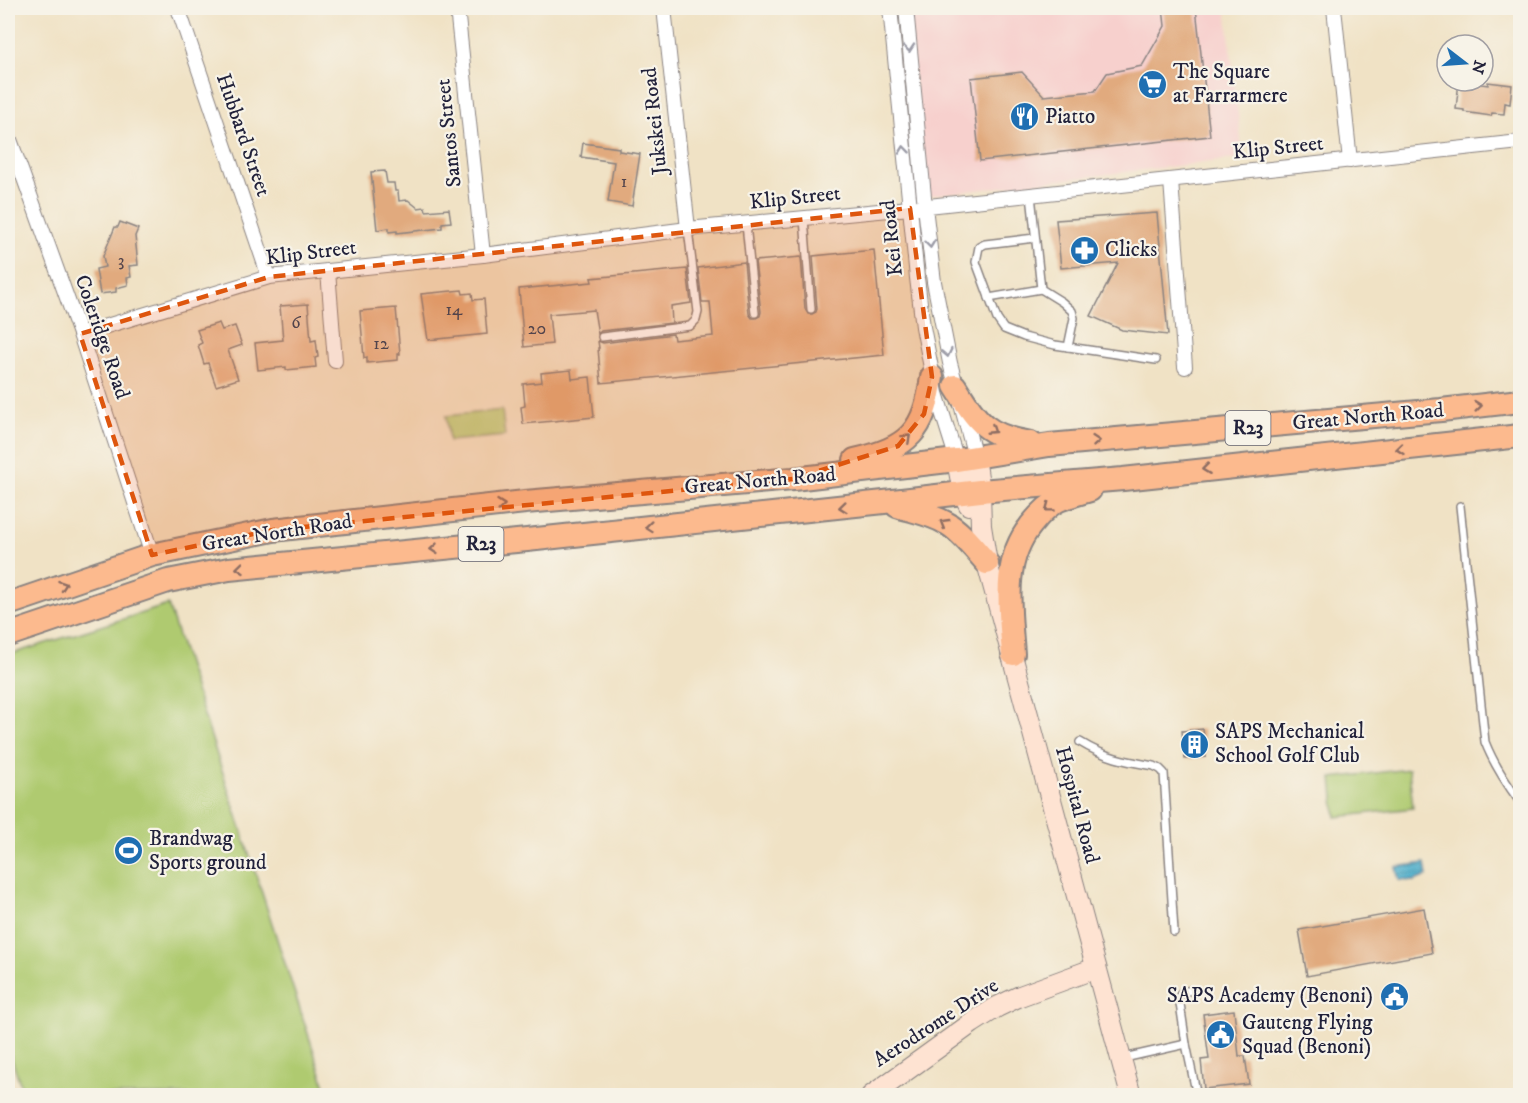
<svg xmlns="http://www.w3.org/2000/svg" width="1528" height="1103" font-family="'IM FELL DW Pica',serif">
  <defs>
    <pattern id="water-rules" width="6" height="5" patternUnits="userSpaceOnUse" patternTransform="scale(1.5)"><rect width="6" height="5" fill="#4dafcc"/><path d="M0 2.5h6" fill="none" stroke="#408ea7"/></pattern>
  </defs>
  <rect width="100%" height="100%" fill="#f7f3e8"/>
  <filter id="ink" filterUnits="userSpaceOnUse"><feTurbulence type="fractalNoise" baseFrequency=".0167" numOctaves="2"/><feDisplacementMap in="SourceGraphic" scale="12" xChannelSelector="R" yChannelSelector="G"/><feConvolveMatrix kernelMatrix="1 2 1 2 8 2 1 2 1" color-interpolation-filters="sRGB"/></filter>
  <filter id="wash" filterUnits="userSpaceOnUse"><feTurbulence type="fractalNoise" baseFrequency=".008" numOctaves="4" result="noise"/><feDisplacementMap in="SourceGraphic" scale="24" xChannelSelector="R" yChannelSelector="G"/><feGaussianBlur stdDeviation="1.35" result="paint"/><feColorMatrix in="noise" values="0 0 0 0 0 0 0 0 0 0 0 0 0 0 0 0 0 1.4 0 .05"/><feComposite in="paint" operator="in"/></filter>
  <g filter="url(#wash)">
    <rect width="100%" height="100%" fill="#f0e2c5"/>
    <polygon fill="#f7d0cd" points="907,8 1226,8 1243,158 926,196"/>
    <g fill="#afca70" stroke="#687656" stroke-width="1.5">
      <polygon points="502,410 505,436 449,441 446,416"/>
      <polygon points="168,605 328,1095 24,1095 8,1048 8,655"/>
      <polygon points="1409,769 1413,808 1336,817 1332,778"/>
    </g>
    <polygon fill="url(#water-rules)" stroke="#386884" stroke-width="1.5" points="1425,863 1427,876 1414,881 1399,880 1396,867"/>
    <g id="blocks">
      <g fill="#e1aa7e">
        <polygon points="1163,8 1196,8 1210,136 980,161 971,78 1022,72 1044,96 1095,91 1107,73 1142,66 1165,26"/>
        <polygon points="1459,81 1488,85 1488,82 1512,85 1510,104 1505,103 1504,114 1492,113 1491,116 1464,112 1464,110 1456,109"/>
        <polygon points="583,143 619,148 619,151 640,154 632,206 608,202 614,162 581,157"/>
        <polygon points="385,171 387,183 394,183 395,191 398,191 399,201 408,200 418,208 425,207 426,211 449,209 451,222 442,223 442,228 397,233 397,231 389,232 389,228 377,230 371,172"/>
        <polygon points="1157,213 1168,335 1122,330 1091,316 1118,263 1061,268 1056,220"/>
        <polygon points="120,222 138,229 135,236 138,265 129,266 131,277 127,278 128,285 116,288 116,292 100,294 96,269 105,267 103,256 115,227 118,227"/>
        <polygon points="874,250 884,355 601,383 598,348 599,348 598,341 603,343 673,334 674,340 713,336 710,302 702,302 698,268 744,262 749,314 752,318 756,318 760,316 761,312 755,261 801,257 805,309 808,314 812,314 816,312 817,309 813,256"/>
        <polygon points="687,269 691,303 671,306 672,323 601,331 598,334 594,310 549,314 552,344 524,347 519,289 592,282 591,278"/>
        <polygon points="462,290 463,294 472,293 473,300 484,299 487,334 428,340 421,294"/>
        <polygon points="308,304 311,341 316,340 318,357 315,358 316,367 286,370 286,367 258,370 255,343 283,340 280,306"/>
        <polygon points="396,308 400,354 398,354 398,360 367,363 367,357 364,358 360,311"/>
        <polygon points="219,323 222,330 235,326 242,345 228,350 238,379 216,386 208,363 204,364 198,345 202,343 197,330"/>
        <polygon points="571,370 572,379 590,377 594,417 523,424 521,407 525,406 523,384 542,382 541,373"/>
        <polygon points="1203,729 1206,757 1185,759 1182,731"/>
        <polygon points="1424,908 1432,953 1307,976 1299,930"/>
        <polygon points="1234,1010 1239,1056 1245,1056 1249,1084 1204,1089 1201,1060 1209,1059 1203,1014"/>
      </g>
    </g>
  </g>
  <g filter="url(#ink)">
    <use href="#blocks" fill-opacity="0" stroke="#898280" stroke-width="1.5"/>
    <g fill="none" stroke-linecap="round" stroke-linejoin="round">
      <defs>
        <g id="lane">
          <polyline points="1031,195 1041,289 1062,302 1072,311 1074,318 1068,347"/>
          <polyline points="804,218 811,309"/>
          <polyline points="746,224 755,313"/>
          <polyline points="1035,238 985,244 979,247 976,262 997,319 1004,329 1024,337 1055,345 1156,360"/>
          <polyline points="989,298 1041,289"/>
          <polyline points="602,337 690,326 696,320 698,312 688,229"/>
          <path d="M1460 506 1485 742C1494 765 1506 783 1520 802"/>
          <path d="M1080 742C1106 758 1125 761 1154 766L1160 769 1164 773 1174 932"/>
          <polyline points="1193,990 1182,992 1179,997 1186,1044 1197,1096"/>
          <polyline points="1124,1058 1186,1044"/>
        </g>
        <g id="street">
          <polyline points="178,8 269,277"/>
          <polyline points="457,8 483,255"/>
          <polyline points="664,8 688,229"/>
          <polyline points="890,8 917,278 923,327 936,393 957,460"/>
          <polyline points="906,8 925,207 934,282 950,363 975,457"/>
          <polyline points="1334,8 1350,161"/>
          <polyline points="8,134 80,334 152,555"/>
          <polyline points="1171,181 1185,367"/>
          <polyline points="328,271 335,361"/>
          <polyline points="80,334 269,277 483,255 688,229 910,208 1520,142"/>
        </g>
        <g id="secondary">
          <polyline points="975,457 980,491 981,526 987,563 1131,1096"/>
          <polyline points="957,460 963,493 969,505"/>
          <polyline points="871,1096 972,1023 997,1007 1020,996 1096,968"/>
        </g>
        <g id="primary">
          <path d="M955 386C978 423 986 436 1031 443"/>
          <path d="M855 460C910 447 924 432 932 377"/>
          <path d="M897 506C913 511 931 514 946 523 960 530 976 551 987 563"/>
          <polyline points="8,604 152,555 273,530 525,502 793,479 957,460 1049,445 1441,410 1520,401"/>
          <polyline points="8,635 168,581 229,569 527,540 884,502 980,491 1123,479 1520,436"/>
          <path d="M1013 654C1010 609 1001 562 1031 525 1039 515 1048 505 1059 500 1069 496 1080 493 1090 490"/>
        </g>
      </defs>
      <use href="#lane" stroke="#898280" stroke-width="10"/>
      <use href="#street" stroke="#898280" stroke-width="16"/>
      <use href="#secondary" stroke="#898280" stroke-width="22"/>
      <use href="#primary" stroke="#898280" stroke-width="26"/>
      <use href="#lane" stroke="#fff" stroke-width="7"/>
      <use href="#street" stroke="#fff" stroke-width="14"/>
      <use href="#secondary" stroke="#fee3d2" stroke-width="20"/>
      <use href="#primary" stroke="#fcba8e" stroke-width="22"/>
    </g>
    <defs><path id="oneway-chevron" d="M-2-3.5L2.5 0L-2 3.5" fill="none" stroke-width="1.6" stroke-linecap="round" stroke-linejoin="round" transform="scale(1.5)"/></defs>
    <g stroke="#9c9ca7">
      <use href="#oneway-chevron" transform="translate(909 48) rotate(85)"/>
      <use href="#oneway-chevron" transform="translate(904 150) rotate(-96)"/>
      <use href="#oneway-chevron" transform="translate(930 244) rotate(83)"/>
      <use href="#oneway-chevron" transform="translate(947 353) rotate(78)"/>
    </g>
    <g stroke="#8f6e64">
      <use href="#oneway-chevron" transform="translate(1478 406) rotate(-6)"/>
      <use href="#oneway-chevron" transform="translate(992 430) rotate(33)"/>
      <use href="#oneway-chevron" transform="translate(907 438) rotate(-42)"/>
      <use href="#oneway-chevron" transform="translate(1096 441) rotate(-5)"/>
      <use href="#oneway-chevron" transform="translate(1400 449) rotate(174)"/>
      <use href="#oneway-chevron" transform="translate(1206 469) rotate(173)"/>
      <use href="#oneway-chevron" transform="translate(501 505) rotate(-6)"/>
      <use href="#oneway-chevron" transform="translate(843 507) rotate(174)"/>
      <use href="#oneway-chevron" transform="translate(1049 508) rotate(143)"/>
      <use href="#oneway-chevron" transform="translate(944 523) rotate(-149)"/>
      <use href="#oneway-chevron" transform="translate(649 527) rotate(174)"/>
      <use href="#oneway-chevron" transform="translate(434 549) rotate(175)"/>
      <use href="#oneway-chevron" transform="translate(240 568) rotate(174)"/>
      <use href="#oneway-chevron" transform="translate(63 585) rotate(-19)"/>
    </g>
  </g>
  <path fill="#de560e" fill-opacity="0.2" stroke="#de560e" stroke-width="4.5" stroke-dasharray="12 8" stroke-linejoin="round" d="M910 208 932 377 924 414 898 446 793 479 273 530 152 555 80 334 269 277Z"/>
  <defs>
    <symbol id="supermarket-disc" viewBox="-11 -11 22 22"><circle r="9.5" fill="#1f6fb2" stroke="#f7f3e8"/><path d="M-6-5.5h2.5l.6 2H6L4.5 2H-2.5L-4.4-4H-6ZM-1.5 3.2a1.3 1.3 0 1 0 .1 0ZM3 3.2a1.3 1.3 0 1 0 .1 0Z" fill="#fff"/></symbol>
    <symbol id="restaurant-disc" viewBox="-11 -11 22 22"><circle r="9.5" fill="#1f6fb2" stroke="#f7f3e8"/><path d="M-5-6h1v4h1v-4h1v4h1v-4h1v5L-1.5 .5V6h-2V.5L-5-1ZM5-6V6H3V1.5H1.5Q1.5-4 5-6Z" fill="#fff"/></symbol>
    <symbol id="pharmacy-disc" viewBox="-11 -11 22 22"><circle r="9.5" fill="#1f6fb2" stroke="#f7f3e8"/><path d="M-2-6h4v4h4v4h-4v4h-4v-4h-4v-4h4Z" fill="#fff"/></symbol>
    <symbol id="building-disc" viewBox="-11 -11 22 22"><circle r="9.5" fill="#1f6fb2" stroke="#f7f3e8"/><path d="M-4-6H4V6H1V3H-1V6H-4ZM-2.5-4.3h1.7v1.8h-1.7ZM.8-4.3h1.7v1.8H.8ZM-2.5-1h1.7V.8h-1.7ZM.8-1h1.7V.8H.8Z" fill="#fff"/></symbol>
    <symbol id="stadium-disc" viewBox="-11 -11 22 22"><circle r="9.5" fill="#1f6fb2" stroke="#f7f3e8"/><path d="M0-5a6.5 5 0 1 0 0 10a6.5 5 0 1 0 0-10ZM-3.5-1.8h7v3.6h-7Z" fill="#fff"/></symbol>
    <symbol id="civic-disc" viewBox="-11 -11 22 22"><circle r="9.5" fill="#1f6fb2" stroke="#f7f3e8"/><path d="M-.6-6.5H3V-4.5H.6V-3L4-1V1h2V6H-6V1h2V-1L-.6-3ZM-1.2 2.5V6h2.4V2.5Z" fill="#fff"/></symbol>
  </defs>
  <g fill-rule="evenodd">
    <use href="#supermarket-disc" x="1136" y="68" width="33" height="33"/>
    <use href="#restaurant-disc" x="1008" y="100" width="33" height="33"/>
    <use href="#pharmacy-disc" x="1068" y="234" width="33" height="33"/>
    <use href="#building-disc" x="1178" y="728" width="33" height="33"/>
    <use href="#stadium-disc" x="112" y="834" width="33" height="33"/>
    <use href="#civic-disc" x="1378" y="980" width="33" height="33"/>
    <use href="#civic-disc" x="1204" y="1018" width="33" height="33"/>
  </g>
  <g text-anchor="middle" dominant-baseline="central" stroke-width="4.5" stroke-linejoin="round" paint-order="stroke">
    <g font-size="18" fill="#52444c">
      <text x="624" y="182">1</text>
      <text x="121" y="261">3</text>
      <text x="454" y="310">14</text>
      <text x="296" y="323">6</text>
      <text x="537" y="329">20</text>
      <text x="381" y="344">12</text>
    </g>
    <g fill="#f7f3e8" stroke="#62616f" stroke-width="1.5">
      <rect x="1225.5" y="411" width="45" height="34" rx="4.5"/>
      <rect x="458.5" y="527" width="45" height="34" rx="4.5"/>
    </g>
    <g font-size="20" font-weight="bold" fill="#22223b">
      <text x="1248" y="428">R23</text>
      <text x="481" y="544">R23</text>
    </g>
    <g font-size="21" fill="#22223b" stroke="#f7f3e8" text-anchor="start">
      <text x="1173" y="72">The Square<tspan x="1173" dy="24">at Farrarmere</tspan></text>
      <text x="1045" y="117">Piatto</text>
      <text x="1105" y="250">Clicks</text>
      <text x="1215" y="732">SAPS Mechanical<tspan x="1215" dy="24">School Golf Club</tspan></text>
      <text x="149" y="839">Brandwag<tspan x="149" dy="24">Sports ground</tspan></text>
      <text x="1373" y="996" text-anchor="end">SAPS Academy (Benoni)</text>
      <text x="1242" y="1023">Gauteng Flying<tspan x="1242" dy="24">Squad (Benoni)</tspan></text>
    </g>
    <g font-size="21" fill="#22223b" stroke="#f7f3e8">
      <text transform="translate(655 121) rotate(-96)">Jukskei Road</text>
      <text transform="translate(449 133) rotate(-96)">Santos Street</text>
      <text transform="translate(243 135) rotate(71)">Hubbard Street</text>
      <text transform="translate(1278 148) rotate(-6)">Klip Street</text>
      <text transform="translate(795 198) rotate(-6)">Klip Street</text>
      <text transform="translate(892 238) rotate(-96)">Kei Road</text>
      <text transform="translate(311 253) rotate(-7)">Klip Street</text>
      <text transform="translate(102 337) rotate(71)">Coleridge Road</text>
      <text transform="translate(1368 417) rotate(-5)">Great North Road</text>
      <text transform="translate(760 481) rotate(-5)">Great North Road</text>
      <text transform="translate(277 533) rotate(-9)">Great North Road</text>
      <text transform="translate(1077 805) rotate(75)">Hospital Road</text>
      <text transform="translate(936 1023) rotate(-33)">Aerodrome Drive</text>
    </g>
  </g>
  <rect width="1528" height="1103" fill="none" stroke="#f7f3e8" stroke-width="30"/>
  <g transform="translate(1465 63) rotate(107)"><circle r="28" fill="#f7f3e8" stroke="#a29fa3" stroke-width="1.5"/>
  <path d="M0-4.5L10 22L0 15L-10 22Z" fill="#1f6fb2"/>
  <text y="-9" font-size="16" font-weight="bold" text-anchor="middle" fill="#22223b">N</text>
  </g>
</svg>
